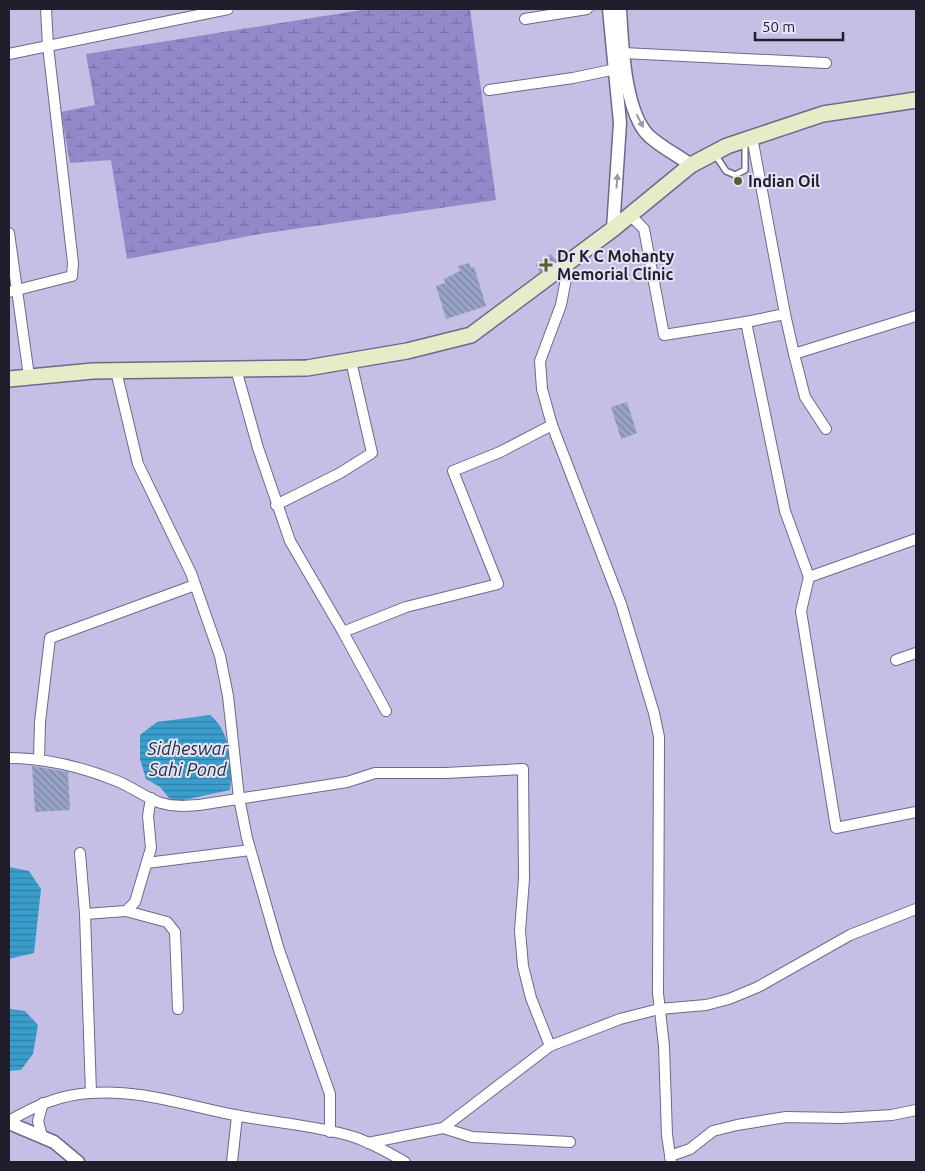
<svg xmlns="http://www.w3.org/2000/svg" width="925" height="1171" font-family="Ubuntu,sans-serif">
  <defs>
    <pattern id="wetland-marsh" width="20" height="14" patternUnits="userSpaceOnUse" patternTransform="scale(1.25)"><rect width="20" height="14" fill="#9588ca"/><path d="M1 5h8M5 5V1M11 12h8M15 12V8" fill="none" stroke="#796fa4"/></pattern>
    <pattern id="water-rules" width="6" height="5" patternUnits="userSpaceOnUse" patternTransform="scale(1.25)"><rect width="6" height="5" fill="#3a9dcc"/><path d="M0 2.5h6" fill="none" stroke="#307fa6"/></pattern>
    <pattern id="building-back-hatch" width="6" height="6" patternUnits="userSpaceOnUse" patternTransform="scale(1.25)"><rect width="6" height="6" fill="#99a3c7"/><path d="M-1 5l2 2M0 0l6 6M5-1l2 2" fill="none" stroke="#7c84a2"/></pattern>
  </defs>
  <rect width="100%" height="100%" fill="#c6bfe5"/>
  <polygon fill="url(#wetland-marsh)" points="368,9 470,9 496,200 260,234 127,259 111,160 70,163 61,112 95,105 86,54"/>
  <g fill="url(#water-rules)">
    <path d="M210 715C230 730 233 766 230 790L179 801 169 798 160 787 146 779 140 759V735L157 722Z"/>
    <polygon points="9,867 29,871 41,889 34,953 9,959"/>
    <polygon points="9,1009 25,1011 38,1025 33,1054 21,1070 9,1071"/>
  </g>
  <g fill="url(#building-back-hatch)">
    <polygon points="551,254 556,260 540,272 536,265"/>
    <polygon points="469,263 471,268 474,267 486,306 446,319 436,286 445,283 444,279 460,271 458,266"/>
    <polygon points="627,402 637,433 621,439 611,407"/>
    <polygon points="32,766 68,772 70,810 35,812"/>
  </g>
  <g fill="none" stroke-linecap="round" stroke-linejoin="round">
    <defs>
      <polyline id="service" points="714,153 726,171 735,175 745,170 745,142"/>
      <g id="minor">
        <polyline points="525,19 587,9"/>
        <polyline points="623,53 826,63"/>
        <polyline points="9,54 228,9"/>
        <polyline points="489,90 573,78 616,69"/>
        <polyline points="630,215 644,229 664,335 746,322 785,511 809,577 916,539"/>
        <polyline points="9,233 29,376"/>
        <polyline points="569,263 561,305 540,361 542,389 552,425 621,604 654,713 659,737 658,993 664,1046 667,1135 671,1162"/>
        <polyline points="9,292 72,276 73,263 48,46 46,9"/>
        <polyline points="785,314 794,354 916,316"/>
        <polyline points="746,322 785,314 752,137"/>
        <polyline points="794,354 805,397 826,429"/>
        <polyline points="236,369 258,448 290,541 343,632 386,711"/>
        <polyline points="116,371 138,464 191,573 220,656 228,696 239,798 247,838 279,950 330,1094 330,1132"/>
        <polyline points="276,505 340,473 372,453 351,361"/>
        <polyline points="809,577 801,611 836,828 916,812"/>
        <polyline points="343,632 406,607 498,584 453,471 500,452 552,425"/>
        <polyline points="896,660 916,653"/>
        <path d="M9 758C46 758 82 767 117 781 132 787 146 798 161 803 174 807 186 806 199 805L347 782 375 773H445L523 769 524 879 520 931 523 966 531 998 550 1046 620 1019 659 1009 706 1005 729 999 758 987 850 935 916 909"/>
        <polyline points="39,759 40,722 50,638 195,585"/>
        <polyline points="80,853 85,914 91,1093"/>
        <polyline points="147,863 250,850"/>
        <polyline points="126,911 167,922 175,932 178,1009"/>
        <polyline points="85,914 126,911 135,902 151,848 148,816 151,798"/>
        <path d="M9 1121C35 1106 59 1095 90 1093 140 1089 187 1106 235 1115 274 1123 316 1125 354 1137 372 1143 389 1153 405 1162"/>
        <polyline points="443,1128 472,1137 570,1142"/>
        <polyline points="42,1137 38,1121 43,1103"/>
        <polyline points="368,1143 443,1128 550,1046"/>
        <polyline points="670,1156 690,1149 713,1131 737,1125 786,1117 842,1118 892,1115 916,1110"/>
        <polyline points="232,1162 237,1116"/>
      </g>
      <g id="tertiary">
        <polyline points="609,9 620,123 613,229"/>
        <path d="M620 9C622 42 624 112 649 136 661 147 677 155 691 165"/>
        <polyline points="9,1123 54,1142 78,1162"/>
      </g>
      <polyline id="secondary" points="9,379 93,371 307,368 407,351 471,335 613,229 691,165 727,146 823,114 916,100"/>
    </defs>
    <use href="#service" stroke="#6e688a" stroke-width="8"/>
    <use href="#minor" stroke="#6e688a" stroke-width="12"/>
    <use href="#tertiary" stroke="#6e688a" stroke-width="15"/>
    <use href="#secondary" stroke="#6e688a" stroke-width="18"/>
    <use href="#service" stroke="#fff" stroke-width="5"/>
    <use href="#minor" stroke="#fff" stroke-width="10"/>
    <use href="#tertiary" stroke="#fff" stroke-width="12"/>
    <use href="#secondary" stroke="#e8ebc8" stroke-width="15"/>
  </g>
  <defs><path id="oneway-solid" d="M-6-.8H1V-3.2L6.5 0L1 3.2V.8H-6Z" transform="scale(1.25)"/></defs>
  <g fill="#9b9aa0">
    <use href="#oneway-solid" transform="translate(640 121) rotate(63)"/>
    <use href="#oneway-solid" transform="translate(617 181) rotate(-86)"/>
  </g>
  <g fill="#5b5f2d" stroke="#e6e3f6" stroke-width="2">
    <circle cx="738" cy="181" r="5"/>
    <path d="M543.5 257.5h5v5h5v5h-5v5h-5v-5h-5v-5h5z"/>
  </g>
  <g text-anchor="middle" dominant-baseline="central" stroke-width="4" stroke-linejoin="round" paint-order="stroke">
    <g font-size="16" font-weight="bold" fill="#201e2c" stroke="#e6e3f6" text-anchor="start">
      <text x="748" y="181">Indian Oil</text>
      <text x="557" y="256">Dr K C Mohanty<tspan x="557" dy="18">Memorial Clinic</tspan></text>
    </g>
    <g font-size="18" font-style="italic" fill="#172d38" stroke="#e6e3f6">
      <text x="188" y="748">Sidheswar<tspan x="188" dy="21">Sahi Pond</tspan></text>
    </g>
  </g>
  <rect width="925" height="1171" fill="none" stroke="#201e2c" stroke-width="20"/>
  <path d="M755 32v8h88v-8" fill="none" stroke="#201e2c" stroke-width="2.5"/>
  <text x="762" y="32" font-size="15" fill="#201e2c" stroke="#e6e3f6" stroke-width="4" paint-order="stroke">50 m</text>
</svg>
